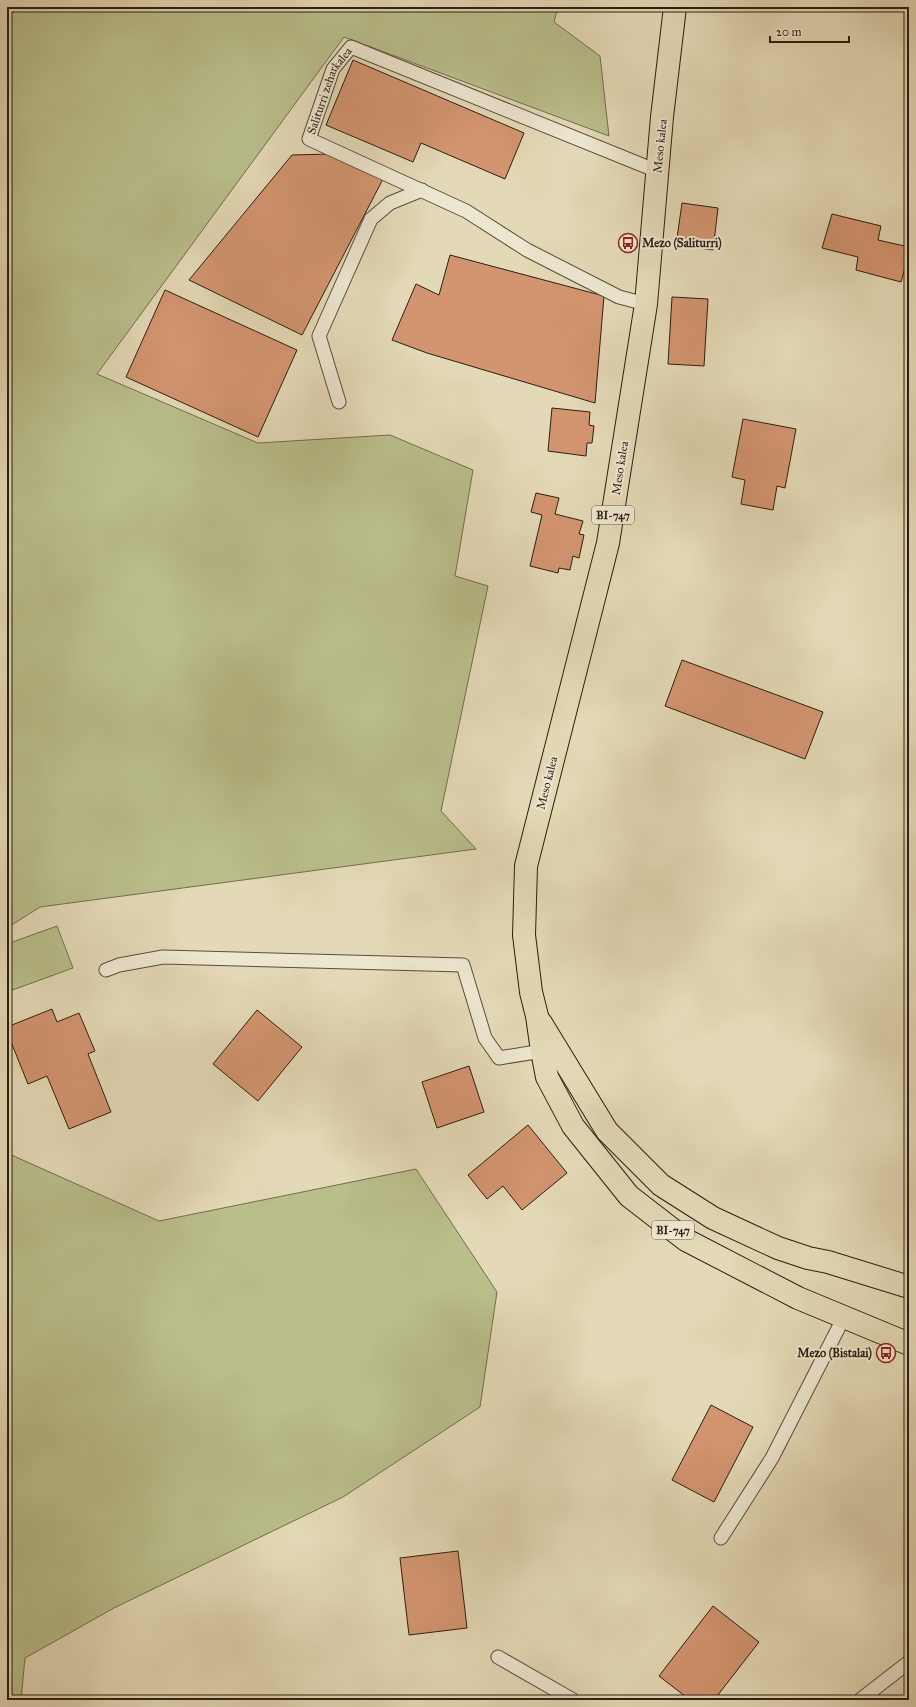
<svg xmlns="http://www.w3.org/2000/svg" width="916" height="1707" font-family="'IM FELL Great Primer',serif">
  <rect width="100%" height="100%" fill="#e4d9b6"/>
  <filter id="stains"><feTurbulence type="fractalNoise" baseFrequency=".005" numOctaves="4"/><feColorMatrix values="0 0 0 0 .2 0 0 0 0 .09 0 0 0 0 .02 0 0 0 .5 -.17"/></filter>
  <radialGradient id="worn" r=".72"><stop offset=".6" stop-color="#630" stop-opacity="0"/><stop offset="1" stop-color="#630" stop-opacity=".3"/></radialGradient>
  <g fill="#b9be8b" stroke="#726e4e">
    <polygon points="7,7 558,7 554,22 600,56 609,136 344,37 97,374 258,443 390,435 473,470 455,576 488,586 441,811 476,849 40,907 7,928"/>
    <polygon points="57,926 73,968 7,992 7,944"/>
    <polygon points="7,1153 159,1221 416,1169 497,1292 480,1407 343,1497 114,1608 25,1658 21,1700 7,1700"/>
  </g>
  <g fill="#d39570" stroke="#2b1e11">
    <polygon points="353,60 524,133 505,179 421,143 413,162 326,125"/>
    <polygon points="330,154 383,179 302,335 189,280 292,155"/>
    <polygon points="682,203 718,208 713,250 676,245"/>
    <polygon points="832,214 881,226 878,240 909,247 909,254 901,282 856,270 858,257 822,248"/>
    <polygon points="450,255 604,296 595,403 427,353 392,340 416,284 439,295"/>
    <polygon points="165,290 297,350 258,437 126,377"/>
    <polygon points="672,297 708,299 704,366 668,364"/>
    <polygon points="552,408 590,412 589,425 594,426 592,443 587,443 586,456 548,451"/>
    <polygon points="743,419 796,429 785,488 777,486 773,510 741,504 745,480 732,477"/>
    <polygon points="536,493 559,498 555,514 583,521 579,534 584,535 579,558 573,556 570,570 559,568 558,573 530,566 542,515 531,512"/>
    <polygon points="682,660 823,712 805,759 665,706"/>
    <polygon points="52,1009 57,1022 79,1013 95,1051 88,1054 111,1112 69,1129 47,1076 28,1084 7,1032 7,1027"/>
    <polygon points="257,1010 302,1047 258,1101 213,1064"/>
    <polygon points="469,1066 484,1112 437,1128 422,1082"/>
    <polygon points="528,1125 567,1173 522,1210 503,1186 487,1199 468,1175"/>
    <polygon points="711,1405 753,1427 714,1502 672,1480"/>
    <polygon points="458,1551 467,1628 409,1635 400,1558"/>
    <polygon points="713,1606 759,1642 714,1700 690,1700 659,1676"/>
  </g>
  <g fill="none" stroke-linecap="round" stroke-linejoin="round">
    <defs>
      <g id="service">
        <path id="s1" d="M646 304 619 297 527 250 466 211 309 139 333 69 351 47 657 171"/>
        <polyline points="339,402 319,336 371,219 390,203 422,190"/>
        <polyline points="106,970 119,965 163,957 463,965 485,1038 499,1058 542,1051"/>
        <polyline points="721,1538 772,1458 844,1317"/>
        <polyline points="498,1657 573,1700"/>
        <polyline points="860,1700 909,1662"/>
      </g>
      <g id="primary">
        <polyline points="675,7 662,117 646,304 608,543 526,866 524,935 531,992 537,1016 542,1051 547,1077 573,1126 629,1196 686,1240 798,1298 909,1344"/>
        <polyline points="541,1023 607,1131 661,1185 713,1218 778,1248 808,1258 828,1262 909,1287"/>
      </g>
    </defs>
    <use href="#service" stroke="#594d3a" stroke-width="15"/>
    <use href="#primary" stroke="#2b1e11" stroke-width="24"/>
    <use href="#service" stroke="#ede6d0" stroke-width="13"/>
    <use href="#primary" stroke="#e4d9b6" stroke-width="22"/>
  </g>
  <defs>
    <symbol id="bus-ring" viewBox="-11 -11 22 22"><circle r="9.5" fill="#ede6d0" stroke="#8f2418" stroke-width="1.5"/><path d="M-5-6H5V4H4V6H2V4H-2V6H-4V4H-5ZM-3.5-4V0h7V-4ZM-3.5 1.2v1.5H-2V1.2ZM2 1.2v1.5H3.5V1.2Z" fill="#8f2418"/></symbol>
  </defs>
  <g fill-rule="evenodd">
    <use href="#bus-ring" x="617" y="232" width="22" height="22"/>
    <use href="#bus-ring" x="875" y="1342" width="22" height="22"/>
  </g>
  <g text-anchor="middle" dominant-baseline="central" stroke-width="4" stroke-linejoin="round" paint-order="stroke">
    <g fill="#ede6d0" stroke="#655a4a" stroke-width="1">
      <rect x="592" y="506" width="42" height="18" rx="3"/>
      <rect x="652" y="1221" width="42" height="18" rx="3"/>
    </g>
    <g font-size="11" font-weight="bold" fill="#2b1e11">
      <text x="613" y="515">BI-747</text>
      <text x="673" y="1230">BI-747</text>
    </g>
    <g font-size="12" fill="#2b1e11" stroke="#ede6d0">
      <text stroke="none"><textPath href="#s1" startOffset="429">Saliturri zeharkalea</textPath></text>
      <text transform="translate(660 146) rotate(-84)">Meso kalea</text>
      <text transform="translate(620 468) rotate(-81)">Meso kalea</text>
      <text transform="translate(547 783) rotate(-76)">Meso kalea</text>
    </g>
    <g font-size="12" font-weight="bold" fill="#2b1e11" stroke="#ede6d0" text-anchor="start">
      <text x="642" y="243">Mezo (Saliturri)</text>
      <text x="872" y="1353" text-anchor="end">Mezo (Bistalai)</text>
    </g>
  </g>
  <rect width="916" height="1707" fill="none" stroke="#e4d9b6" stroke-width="24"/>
  <rect x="8" y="8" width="900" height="1691" fill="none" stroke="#2b1e11" stroke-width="2"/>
  <rect x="12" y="12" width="892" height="1683" fill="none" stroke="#2b1e11"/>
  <path d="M770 36v6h79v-6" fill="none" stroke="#2b1e11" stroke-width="2"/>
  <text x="776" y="36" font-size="12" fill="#2b1e11" stroke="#ede6d0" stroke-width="3" paint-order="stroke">20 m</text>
  <rect width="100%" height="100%" filter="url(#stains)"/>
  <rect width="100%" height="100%" fill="url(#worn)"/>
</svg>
